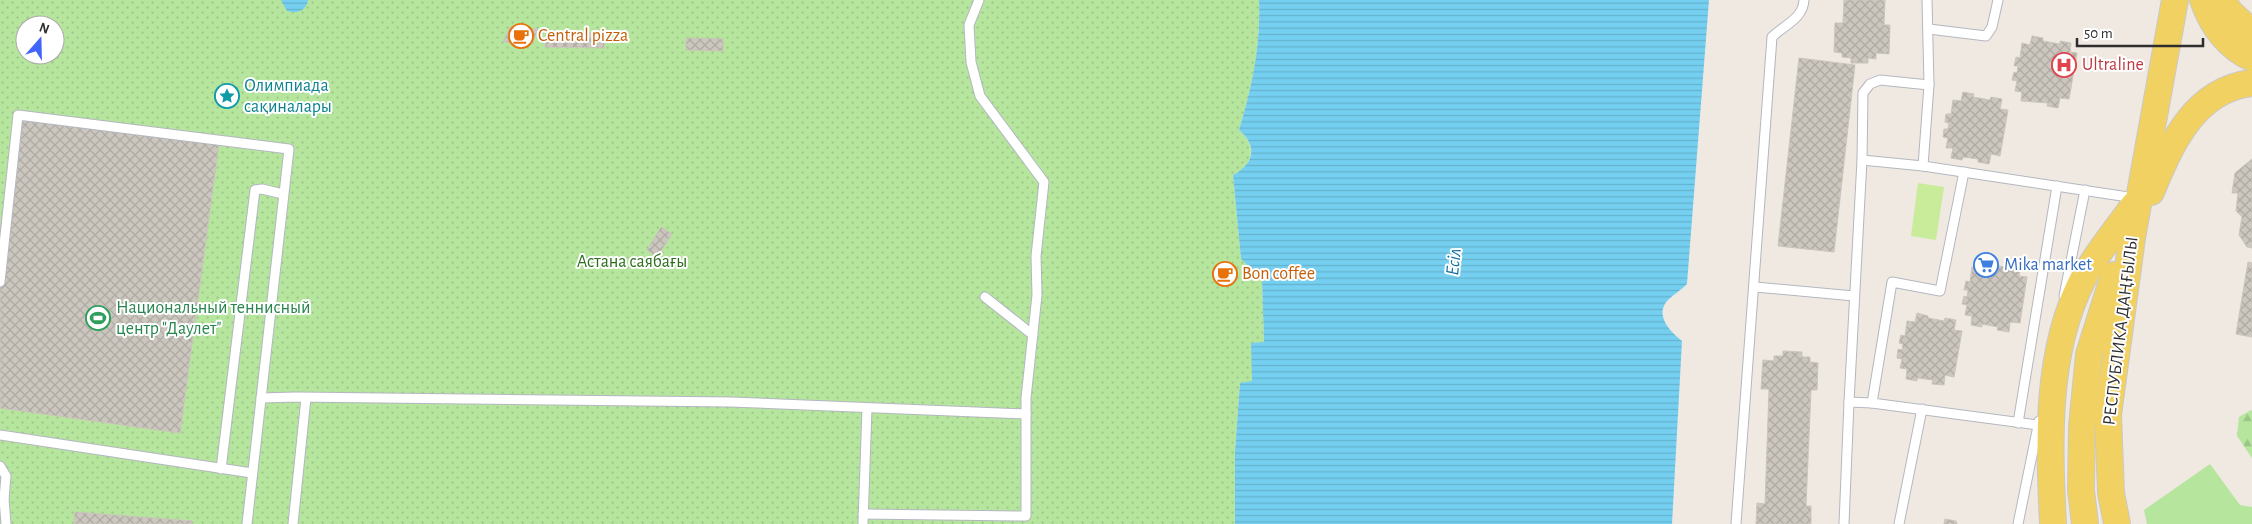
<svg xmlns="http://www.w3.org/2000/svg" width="2252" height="524" font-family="'Alegreya Sans',sans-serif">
  <defs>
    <pattern id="forest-firs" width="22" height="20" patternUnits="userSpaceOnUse" patternTransform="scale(1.25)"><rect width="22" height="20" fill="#b6e59e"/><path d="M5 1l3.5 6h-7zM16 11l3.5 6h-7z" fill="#9dc588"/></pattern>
    <pattern id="park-dots" width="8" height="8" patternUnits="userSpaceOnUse" patternTransform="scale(1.25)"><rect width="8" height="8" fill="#b6e59e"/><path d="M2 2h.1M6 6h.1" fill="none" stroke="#9dc588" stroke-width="1.8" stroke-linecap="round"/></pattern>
    <pattern id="water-rules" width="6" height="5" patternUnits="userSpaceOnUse" patternTransform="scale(1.25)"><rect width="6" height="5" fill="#75cff0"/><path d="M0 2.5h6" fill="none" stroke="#66b2ce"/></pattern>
    <pattern id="building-cross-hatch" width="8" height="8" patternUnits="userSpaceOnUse" patternTransform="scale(1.25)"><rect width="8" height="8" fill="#cbc7bf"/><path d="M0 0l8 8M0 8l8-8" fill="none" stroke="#afaba4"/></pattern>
  </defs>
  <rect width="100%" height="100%" fill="#efe9e1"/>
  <polygon fill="#b6e59e" points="2210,464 2240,505 2252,507 2252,524 2147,524 2144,510"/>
  <polygon fill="url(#forest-firs)" points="2251,410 2252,411 2252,458 2237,436 2239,417"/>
  <path fill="url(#park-dots)" fill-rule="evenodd" d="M0 0H1259C1261 44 1252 88 1239 130 1257 146 1254 164 1233 175L1241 259 1262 279 1264 343 1252 382 1240 383 1235 451V524H0ZM25 25H55V55H25Z"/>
  <polygon fill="#c9ec9a" points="1918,183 1944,187 1936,240 1911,236"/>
  <g fill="url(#water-rules)">
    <path d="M281 0H308V1C305 11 297 14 287 11Z"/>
    <path d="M1259 0H1709L1687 284C1681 290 1674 294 1669 299 1653 314 1670 332 1682 341L1672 524H1235V451L1240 383 1252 381 1251 343 1264 342 1262 279 1241 259 1233 175C1254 164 1258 146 1239 130 1252 88 1261 44 1259 0Z"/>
  </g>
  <g fill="url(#building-cross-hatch)" stroke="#cbc5ba">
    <polygon points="1844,0 1885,0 1884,25 1890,25 1889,54 1876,53 1876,59 1868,58 1868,63 1851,63 1851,58 1842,57 1842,53 1834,52 1835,23 1843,23"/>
    <polygon points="510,27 538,29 532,44 503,42"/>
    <polygon points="547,31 605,33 604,48 545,47"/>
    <polygon points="2032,36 2043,38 2043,41 2060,44 2060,41 2071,43 2070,52 2077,53 2069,99 2060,98 2058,108 2047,106 2048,103 2021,101 2022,92 2015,91 2017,81 2012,80 2014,72 2017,73 2018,66 2014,66 2016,57 2020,58 2022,43 2030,45"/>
    <polygon points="686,38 723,39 723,51 686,50"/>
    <polygon points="1799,58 1855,65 1834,252 1778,246"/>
    <polygon points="1963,92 1974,94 1973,97 1990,100 1991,97 2002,99 2000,109 2008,110 2000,156 1991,154 1989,164 1978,162 1978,159 1963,157 1962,160 1951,158 1953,148 1946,148 1948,138 1943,137 1944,129 1948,129 1949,123 1945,122 1946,114 1951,114 1953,100 1961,101"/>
    <polygon points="18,115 220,136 180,433 0,408 0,229"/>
    <polygon points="2252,159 2252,248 2247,247 2239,235 2242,217 2236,211 2238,193 2232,193 2235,173"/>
    <polygon points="661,227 672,234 657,257 647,250"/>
    <polygon points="1982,260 1993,262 1993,265 2010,268 2010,265 2021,266 2019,276 2027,277 2020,323 2010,322 2009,332 1997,330 1998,327 1982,324 1982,327 1971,325 1972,316 1965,315 1967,305 1962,304 1964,296 1967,297 1968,290 1964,290 1966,281 1970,282 1972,267 1980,269"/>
    <polygon points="2248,262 2252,263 2252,337 2236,334"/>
    <polygon points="1917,313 1928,316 1928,318 1944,321 1945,318 1956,320 1954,330 1962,331 1954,377 1945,375 1944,385 1932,384 1933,380 1917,378 1917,381 1906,379 1907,369 1900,368 1902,359 1897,358 1898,349 1902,350 1903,344 1899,343 1901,335 1905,336 1907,321 1915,322"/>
    <polygon points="1783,351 1802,352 1802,357 1810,357 1810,362 1818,363 1817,390 1811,390 1806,506 1811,506 1811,524 1756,524 1757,503 1765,504 1769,389 1761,389 1763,360 1774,361 1774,356 1783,356"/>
    <polygon points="75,512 192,521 192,524 74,524"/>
    <polygon points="1945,519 1956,521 1957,524 1944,524"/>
  </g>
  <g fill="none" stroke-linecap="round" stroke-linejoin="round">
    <defs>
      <g id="service">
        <polyline points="1927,0 1929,85 1923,166 2135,198"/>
        <polyline points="1929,29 1986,36 1992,27 1998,0"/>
        <polyline points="1862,160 1863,93 1870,84 1880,80 1929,85"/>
        <polyline points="1964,172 1940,291 1892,282 1872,403 2038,425 2049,424"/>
        <polyline points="0,282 18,115 289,149 247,524"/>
        <polyline points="1755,287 1854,296"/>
        <polyline points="2064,296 2085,190"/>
        <polyline points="985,297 1033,335"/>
        <polyline points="261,398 296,397 731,402 1026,414"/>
        <polyline points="1872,403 1849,402 1862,160 1923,166"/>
        <polyline points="2018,423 2057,186"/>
        <polyline points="0,435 252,473"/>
        <polyline points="0,466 6,476 4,499"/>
        <polyline points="221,469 255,190 262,189 283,194"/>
        <polyline points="0,499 4,499 6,524"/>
        <polyline points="863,514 1026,516 1026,398 1037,295 1036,256 1044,182 980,96 971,62 969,25 979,0"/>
        <polyline points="293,524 306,398"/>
        <polyline points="863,524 867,408"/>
        <path d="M1736 524 1772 37C1784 25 1803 19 1804 0"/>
        <polyline points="1844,524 1849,402"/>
        <polyline points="1899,524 1922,409"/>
        <polyline points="2018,524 2039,421"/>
      </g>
      <g id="primary">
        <path d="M2203 0C2212 25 2228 47 2252 58"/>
        <polyline points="2223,0 2229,11 2252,33"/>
        <path d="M2151 192C2171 144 2194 90 2252 83"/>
        <path d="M2053 524C2049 443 2045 351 2084 277 2097 252 2118 228 2134 205"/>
        <polyline points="2085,524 2081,490 2082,426 2089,354 2114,275"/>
        <polyline points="2117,524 2111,493 2108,415 2132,238 2175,0"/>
      </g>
    </defs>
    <use href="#service" stroke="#b4b7c1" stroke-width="11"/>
    <use href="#primary" stroke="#c9c9c9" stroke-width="28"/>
    <use href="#service" stroke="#fff" stroke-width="9"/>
    <use href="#primary" stroke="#f2d163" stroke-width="26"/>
  </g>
  <defs>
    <symbol id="cafe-ring" viewBox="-11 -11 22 22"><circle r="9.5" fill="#fff" stroke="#e8710a" stroke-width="1.5"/><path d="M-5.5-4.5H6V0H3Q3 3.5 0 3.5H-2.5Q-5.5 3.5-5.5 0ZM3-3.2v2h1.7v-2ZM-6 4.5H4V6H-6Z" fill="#e8710a"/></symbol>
    <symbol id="hospital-ring" viewBox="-11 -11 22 22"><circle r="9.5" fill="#fff" stroke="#e0444e" stroke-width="1.5"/><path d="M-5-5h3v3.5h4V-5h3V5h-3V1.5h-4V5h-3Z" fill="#e0444e"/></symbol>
    <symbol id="sight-ring" viewBox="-11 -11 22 22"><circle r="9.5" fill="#fff" stroke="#0f9aa8" stroke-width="1.5"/><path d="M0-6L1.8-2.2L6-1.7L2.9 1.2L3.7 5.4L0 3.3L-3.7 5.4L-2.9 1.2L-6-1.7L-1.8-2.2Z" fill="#0f9aa8"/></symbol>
    <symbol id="supermarket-ring" viewBox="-11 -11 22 22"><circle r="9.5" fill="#fff" stroke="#3f7fe0" stroke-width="1.5"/><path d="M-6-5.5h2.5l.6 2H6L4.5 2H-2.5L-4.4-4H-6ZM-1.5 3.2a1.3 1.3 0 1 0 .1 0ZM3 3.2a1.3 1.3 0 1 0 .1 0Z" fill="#3f7fe0"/></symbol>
    <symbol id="stadium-ring" viewBox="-11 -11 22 22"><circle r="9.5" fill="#fff" stroke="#2e9e5b" stroke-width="1.5"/><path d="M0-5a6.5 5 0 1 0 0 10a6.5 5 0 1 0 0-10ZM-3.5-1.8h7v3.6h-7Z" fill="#2e9e5b"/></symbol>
  </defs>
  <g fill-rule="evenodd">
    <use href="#cafe-ring" x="507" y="22" width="28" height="28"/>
    <use href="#hospital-ring" x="2050" y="51" width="28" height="28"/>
    <use href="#sight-ring" x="213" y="82" width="28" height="28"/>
    <use href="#supermarket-ring" x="1972" y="251" width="28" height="28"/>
    <use href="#cafe-ring" x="1211" y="260" width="28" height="28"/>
    <use href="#stadium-ring" x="84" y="304" width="28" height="28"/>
  </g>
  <g text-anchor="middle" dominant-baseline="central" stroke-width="4" stroke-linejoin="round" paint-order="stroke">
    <g font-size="18" fill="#c56008" stroke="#fff" text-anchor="start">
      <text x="538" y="36">Central pizza</text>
      <text x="1242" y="274">Bon coffee</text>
    </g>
    <g font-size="18" fill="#be3a42" stroke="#fff" text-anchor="start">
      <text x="2082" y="65">Ultraline</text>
    </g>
    <g font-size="18" fill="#0d838f" stroke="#fff" text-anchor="start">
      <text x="244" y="86">Олимпиада<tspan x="244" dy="21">сақиналары</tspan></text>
    </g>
    <g font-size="18" fill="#2c6e1b" stroke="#fff">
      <text x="632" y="262">Астана саябағы</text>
    </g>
    <g font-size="18" fill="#366cbe" stroke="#fff" text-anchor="start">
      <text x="2004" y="265">Mika market</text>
    </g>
    <g font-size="18" fill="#27864d" stroke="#fff" text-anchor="start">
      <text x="116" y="308">Национальный теннисный<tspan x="116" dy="21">центр "Даулет"</tspan></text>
    </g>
    <g font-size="18" fill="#2e2e2e" stroke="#fff">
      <text transform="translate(2121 331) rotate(-83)">РЕСПУБЛИКА ДАҢҒЫЛЫ</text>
    </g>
    <g font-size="19" font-style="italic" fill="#0d6fa3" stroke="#fff">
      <text transform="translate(1454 262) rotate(-84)">Есіл</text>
    </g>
  </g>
  <g transform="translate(40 40) rotate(20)"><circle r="24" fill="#ffffff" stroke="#ababab"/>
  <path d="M0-4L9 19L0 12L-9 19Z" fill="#4264fb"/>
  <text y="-8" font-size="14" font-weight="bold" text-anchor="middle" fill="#2e2e2e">N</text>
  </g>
  <path d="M2077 38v8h126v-8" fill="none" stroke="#2e2e2e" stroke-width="2.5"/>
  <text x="2084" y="38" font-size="15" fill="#2e2e2e" stroke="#ffffff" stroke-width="4" paint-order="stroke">50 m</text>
</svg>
